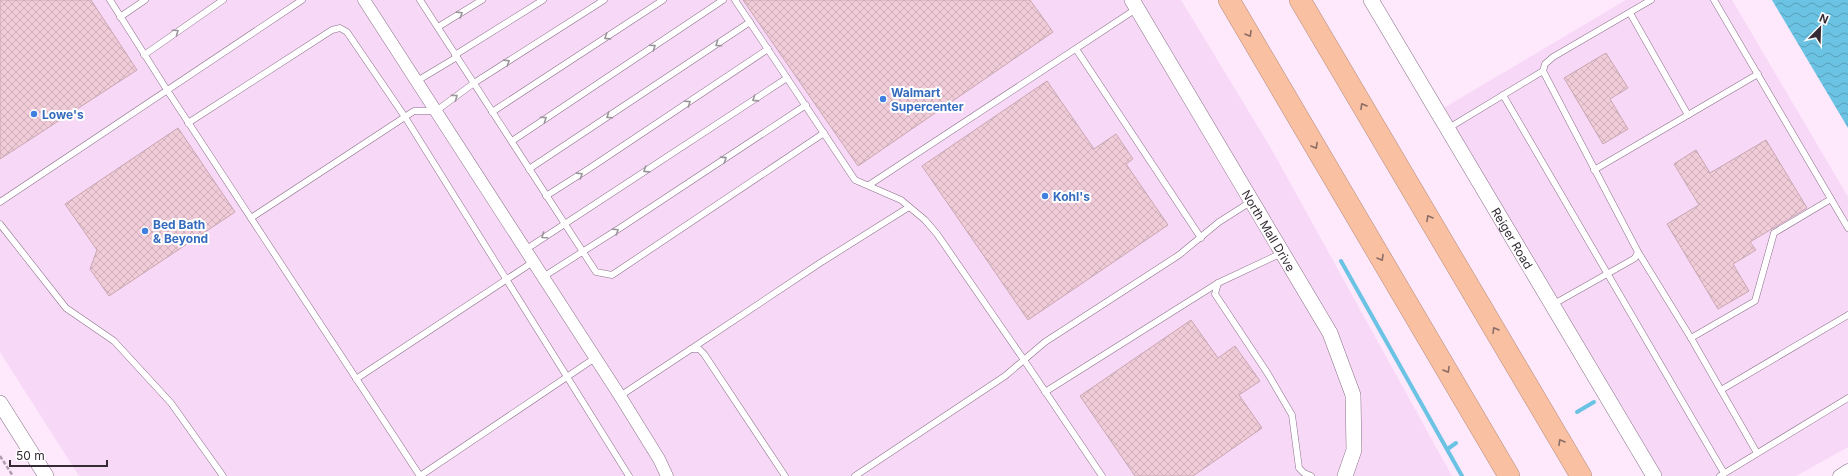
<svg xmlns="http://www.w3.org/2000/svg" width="1848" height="476" font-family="Inter,sans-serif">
  <defs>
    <pattern id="water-waves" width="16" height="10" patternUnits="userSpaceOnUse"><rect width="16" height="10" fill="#6bc3e4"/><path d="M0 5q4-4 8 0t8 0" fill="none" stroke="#599fba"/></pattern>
    <pattern id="building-cross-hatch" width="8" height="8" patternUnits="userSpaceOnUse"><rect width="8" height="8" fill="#f0ccd8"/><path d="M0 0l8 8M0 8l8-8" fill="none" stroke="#ceafba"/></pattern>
  </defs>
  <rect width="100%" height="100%" fill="#fde8fc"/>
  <g fill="#f8d8f7">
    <polygon points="0,0 1181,0 1272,150 1452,476 79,476 0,352"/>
    <polygon points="1626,0 1732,0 1848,197 1848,447 1796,476 1654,476 1437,112"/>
  </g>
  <polygon fill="url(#water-waves)" points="1772,0 1848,0 1848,128"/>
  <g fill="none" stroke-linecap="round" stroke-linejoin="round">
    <g stroke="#6bc3e4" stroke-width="4">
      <polyline points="1341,261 1462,476"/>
      <polyline points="1577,412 1594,402"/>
      <polyline points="1449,448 1456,443"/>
    </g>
  </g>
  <g fill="url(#building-cross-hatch)" stroke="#c9a6b2">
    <polygon points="0,0 91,0 137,70 0,159"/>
    <polygon points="743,0 1030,0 1053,32 858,166"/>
    <polygon points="1606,53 1628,88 1610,99 1628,129 1603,144 1564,78"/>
    <polygon points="1047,81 1094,149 1116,134 1133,159 1126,164 1168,225 1028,320 922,166"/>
    <polygon points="178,128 235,212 109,296 90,269 97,250 65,204"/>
    <polygon points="1766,140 1807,208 1750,242 1756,250 1733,264 1749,291 1718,309 1667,224 1699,205 1674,164 1696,150 1710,173"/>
    <polygon points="1191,320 1218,358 1235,346 1260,381 1239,395 1262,428 1193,476 1135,476 1080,396"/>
  </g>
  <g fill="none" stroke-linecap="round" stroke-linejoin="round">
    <defs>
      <g id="service">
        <polyline points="110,0 167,90 420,476"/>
        <polyline points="420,0 596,272 612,275 824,133"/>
        <polyline points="735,0 855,180 901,200 925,220 937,234 1024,360 1102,476"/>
        <polyline points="1714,0 1848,228"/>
        <polyline points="1630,13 1688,115"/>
        <polyline points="120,17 145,0"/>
        <polyline points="438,27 482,0"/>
        <polyline points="1076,49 1201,238"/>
        <polyline points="144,55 223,0"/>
        <polyline points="455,55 543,0"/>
        <polyline points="417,81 457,57"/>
        <polyline points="1503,95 1724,473"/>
        <polyline points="492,112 663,0"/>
        <polyline points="188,123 332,30 340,28 347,32 405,117 629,476"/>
        <polyline points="1447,129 1543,71"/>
        <polyline points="512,141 723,0"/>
        <polyline points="529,169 750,22"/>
        <polyline points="1594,170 1758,74"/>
        <polyline points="869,185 1136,9"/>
        <polyline points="546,196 590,168 768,49"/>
        <polyline points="0,202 302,0"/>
        <polyline points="251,218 414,111 436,111 474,83 604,0"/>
        <polyline points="0,224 66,308 114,341 171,403 223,476"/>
        <polyline points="525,250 787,78"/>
        <polyline points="1638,252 1691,338 1757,453"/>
        <polyline points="1282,253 1218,283 1215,294 1268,374 1292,415 1299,468 1304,473 1311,476"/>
        <polyline points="543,277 623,226 806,105"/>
        <polyline points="1552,305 1630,261 1635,258 1638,252 1543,71 1545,64 1553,57 1651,0"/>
        <polyline points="1691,338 1755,301 1774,233 1831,199"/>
        <polyline points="691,349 820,263 909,207"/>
        <polyline points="356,379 533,262"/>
        <polyline points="1721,390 1848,315"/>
        <polyline points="1045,392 1218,283"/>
        <polyline points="620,396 691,349 699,349 704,354 785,476"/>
        <polyline points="420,476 595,358"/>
        <polyline points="855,476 1005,376 1045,342 1179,255 1219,222 1252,201"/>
        <polyline points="1720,476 1848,398"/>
      </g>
      <g id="minor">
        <polyline points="364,0 620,396 659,459 667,476"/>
        <polyline points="1839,476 1848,470"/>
      </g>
      <g id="tertiary">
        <path id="s1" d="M1132 0 1330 333 1353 395 1354 450 1345 476"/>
        <path id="s2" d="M1371 0 1654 476"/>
        <polyline points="0,403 46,476"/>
      </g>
      <g id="motorway">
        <polyline points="1229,0 1509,476"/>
        <polyline points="1300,0 1581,476"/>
      </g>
    </defs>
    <use href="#service" stroke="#887087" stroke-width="7"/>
    <use href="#minor" stroke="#887087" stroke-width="13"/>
    <use href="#tertiary" stroke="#887087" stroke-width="16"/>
    <use href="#motorway" stroke="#b48c7c" stroke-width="22"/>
    <polyline stroke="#ad9dac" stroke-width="2.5" stroke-dasharray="4 2" stroke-linecap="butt" points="0,456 13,476"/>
    <use href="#service" stroke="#fff" stroke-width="6"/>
    <use href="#minor" stroke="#fff" stroke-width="12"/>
    <use href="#tertiary" stroke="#fff" stroke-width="15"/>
    <use href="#motorway" stroke="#f9c0a2" stroke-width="21"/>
  </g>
  <defs><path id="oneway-chevron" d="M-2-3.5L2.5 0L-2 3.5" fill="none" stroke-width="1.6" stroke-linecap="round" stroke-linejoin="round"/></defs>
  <g stroke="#9a959a">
    <use href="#oneway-chevron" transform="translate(460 14) rotate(-32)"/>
    <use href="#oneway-chevron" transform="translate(176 32) rotate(-35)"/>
    <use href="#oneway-chevron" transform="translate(607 37) rotate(147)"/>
    <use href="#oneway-chevron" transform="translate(718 44) rotate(146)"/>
    <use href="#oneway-chevron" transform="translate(653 47) rotate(-34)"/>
    <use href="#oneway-chevron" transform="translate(507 62) rotate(-32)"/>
    <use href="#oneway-chevron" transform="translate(455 97) rotate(-36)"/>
    <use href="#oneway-chevron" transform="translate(755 99) rotate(147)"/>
    <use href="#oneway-chevron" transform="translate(688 103) rotate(-34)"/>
    <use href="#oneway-chevron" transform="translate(609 116) rotate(146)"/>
    <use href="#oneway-chevron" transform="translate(544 119) rotate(-34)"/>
    <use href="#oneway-chevron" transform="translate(724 159) rotate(-33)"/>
    <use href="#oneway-chevron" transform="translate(646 170) rotate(147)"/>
    <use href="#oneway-chevron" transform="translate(580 175) rotate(-32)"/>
    <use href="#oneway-chevron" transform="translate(616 231) rotate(-32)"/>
    <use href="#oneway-chevron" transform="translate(544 236) rotate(145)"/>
  </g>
  <g stroke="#8d6e66">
    <use href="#oneway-chevron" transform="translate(1249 34) rotate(60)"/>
    <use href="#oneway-chevron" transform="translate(1363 106) rotate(-120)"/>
    <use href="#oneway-chevron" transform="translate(1315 146) rotate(60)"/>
    <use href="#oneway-chevron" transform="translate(1429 218) rotate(-120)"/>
    <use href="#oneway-chevron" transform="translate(1381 258) rotate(60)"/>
    <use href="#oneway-chevron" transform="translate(1495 330) rotate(-120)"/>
    <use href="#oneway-chevron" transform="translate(1447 370) rotate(60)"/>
    <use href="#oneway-chevron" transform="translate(1561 442) rotate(-120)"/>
  </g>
  <g fill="#3f7fe0" stroke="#fff" stroke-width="1.5">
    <circle cx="883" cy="99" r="4"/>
    <circle cx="34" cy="114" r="4"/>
    <circle cx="1045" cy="196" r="4"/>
    <circle cx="145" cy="231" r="4"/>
  </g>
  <g text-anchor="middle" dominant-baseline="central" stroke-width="4" stroke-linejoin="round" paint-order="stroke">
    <g font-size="12" font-weight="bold" fill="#366cbe" stroke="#fff" text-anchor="start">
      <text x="891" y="92">Walmart<tspan x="891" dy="14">Supercenter</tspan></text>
      <text x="42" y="114">Lowe's</text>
      <text x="1053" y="196">Kohl's</text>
      <text x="153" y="224">Bed Bath<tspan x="153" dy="14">&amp; Beyond</tspan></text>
    </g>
    <g font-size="12" fill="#342b34" stroke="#fff">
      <text stroke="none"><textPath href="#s1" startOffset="268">North Mall Drive</textPath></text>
      <text stroke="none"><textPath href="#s2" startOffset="277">Reiger Road</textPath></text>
    </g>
  </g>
  <g transform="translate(1820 28) rotate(23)" stroke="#ffffff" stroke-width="3" paint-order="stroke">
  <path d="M0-3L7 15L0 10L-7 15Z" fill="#342b34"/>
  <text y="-6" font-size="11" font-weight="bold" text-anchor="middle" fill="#342b34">N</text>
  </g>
  <path d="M10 460v6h97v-6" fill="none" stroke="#342b34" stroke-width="2"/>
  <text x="16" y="460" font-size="12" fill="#342b34" stroke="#ffffff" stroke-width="3" paint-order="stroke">50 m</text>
</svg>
